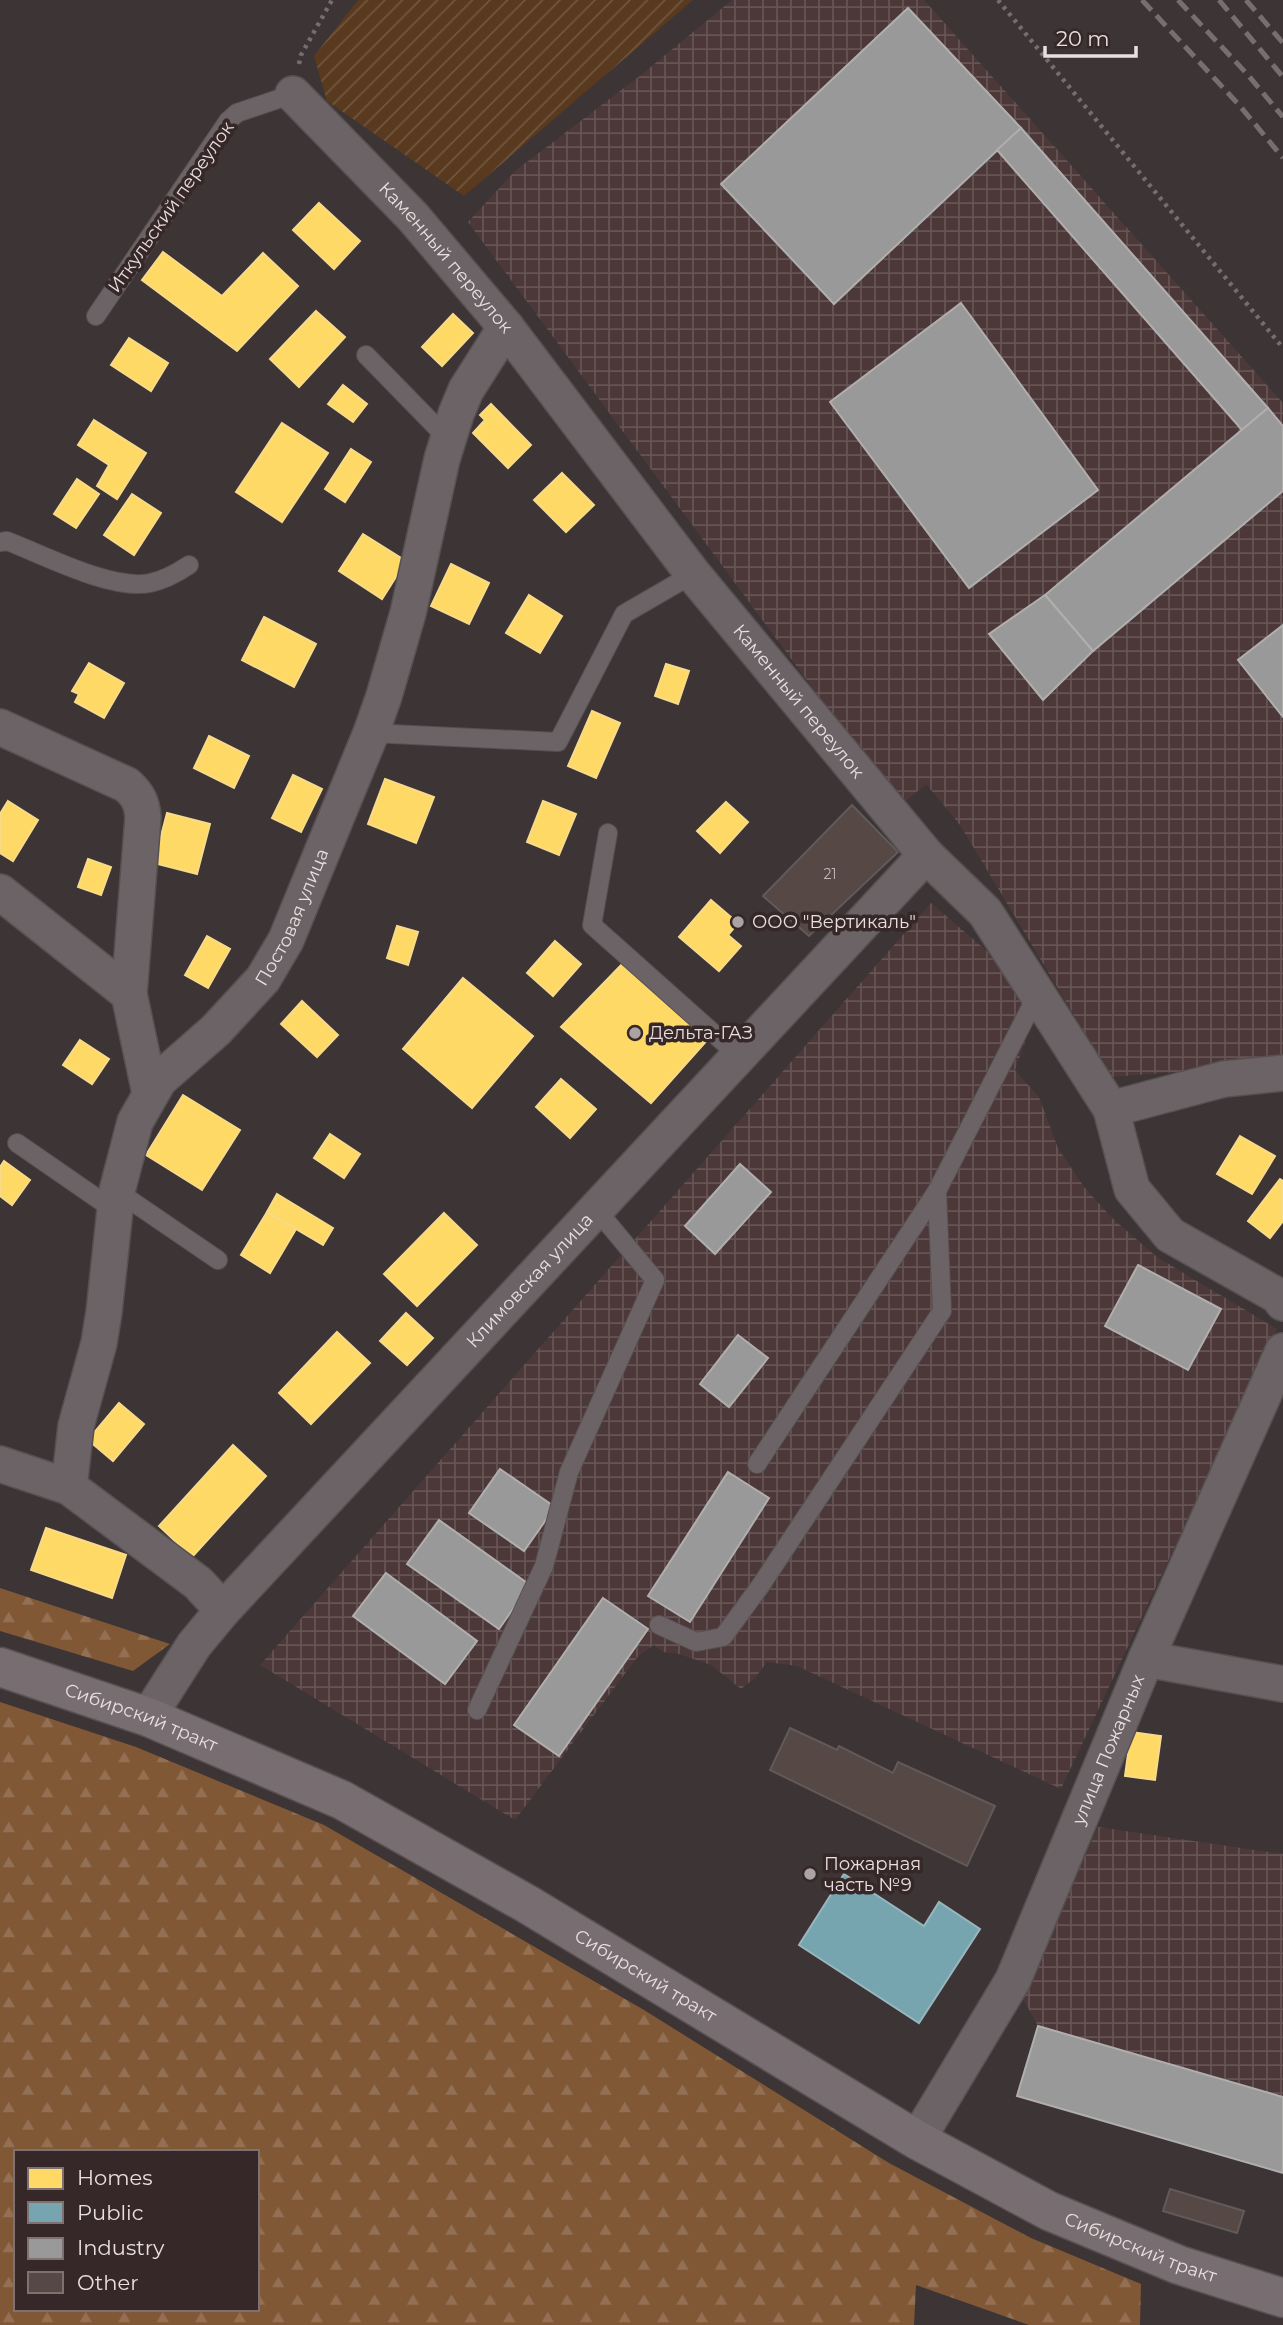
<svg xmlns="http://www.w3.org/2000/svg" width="1283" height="2325" font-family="Montserrat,sans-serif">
  <defs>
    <pattern id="industrial-grid" width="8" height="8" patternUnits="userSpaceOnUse" patternTransform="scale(1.75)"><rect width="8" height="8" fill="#4c3839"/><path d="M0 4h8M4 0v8" fill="none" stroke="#665455"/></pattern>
    <pattern id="forest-firs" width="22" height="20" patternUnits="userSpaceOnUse" patternTransform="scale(1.75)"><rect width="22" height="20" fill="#815836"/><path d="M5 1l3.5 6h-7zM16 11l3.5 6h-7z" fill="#937053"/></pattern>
    <pattern id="garden-furrows" width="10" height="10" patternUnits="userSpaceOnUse" patternTransform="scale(1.75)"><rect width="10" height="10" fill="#593a1f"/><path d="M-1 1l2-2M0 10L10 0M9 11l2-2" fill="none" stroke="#71563f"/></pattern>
  </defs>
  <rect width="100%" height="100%" fill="#3c3435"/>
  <g fill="url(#industrial-grid)">
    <polygon points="732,0 924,0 1283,403 1283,1064 1111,1077 960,825 926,784 900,806 468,222 515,171 641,75"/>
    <polygon points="931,903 1015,975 1034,1017 1015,1070 1039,1097 1058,1148 1084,1187 1112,1218 1157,1257 1277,1329 1061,1789 797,1666 767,1662 755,1678 741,1689 711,1665 679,1654 663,1652 654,1645 639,1655 515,1820 260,1665"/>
    <polygon points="1098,1827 1283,1854 1283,2173 1017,2096 1038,2026 1022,1997"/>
  </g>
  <g fill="url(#forest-firs)" fill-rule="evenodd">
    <polygon points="0,1588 170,1644 133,1671 0,1631"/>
    <path d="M0 1702 136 1747 324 1825 644 2010 889 2163 1031 2238 1141 2284 1140 2325H1029L916 2285 914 2325H0ZM16 2152H257V2309H16Z"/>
  </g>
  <polygon fill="url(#garden-furrows)" points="358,0 693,0 464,196 327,101 314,56"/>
  <g fill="#ffd966" stroke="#f8db8a" stroke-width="2">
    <polygon points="319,203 360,241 334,269 293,230"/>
    <polygon points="163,252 222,296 263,253 298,286 237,351 142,280"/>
    <polygon points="316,311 345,337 299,387 270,359"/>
    <polygon points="453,314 473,333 442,366 422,347"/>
    <polygon points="129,338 168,363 151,391 111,365"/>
    <polygon points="343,385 367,404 353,422 328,404"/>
    <polygon points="491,404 531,445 508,468 473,433 485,420 480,415"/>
    <polygon points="94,420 146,453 117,499 97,486 109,465 78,445"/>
    <polygon points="282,423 328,453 282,522 236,492"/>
    <polygon points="351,449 371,462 345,502 325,489"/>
    <polygon points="562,473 594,505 566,532 534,500"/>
    <polygon points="77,479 99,494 76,528 54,514"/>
    <polygon points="132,494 161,513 134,555 104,535"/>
    <polygon points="363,534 406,561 382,599 339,571"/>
    <polygon points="451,564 489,583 469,624 431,606"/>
    <polygon points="529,595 562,616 540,653 506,633"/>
    <polygon points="264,617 316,644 294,687 242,660"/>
    <polygon points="89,663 124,683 104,718 75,702 79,694 72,691"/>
    <polygon points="666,664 689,671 678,704 655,696"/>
    <polygon points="592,711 620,723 596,778 568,766"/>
    <polygon points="209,736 249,756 234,788 194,768"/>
    <polygon points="293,775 322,789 301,832 272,818"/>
    <polygon points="385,779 434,797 416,843 368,824"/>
    <polygon points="8,801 38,820 13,861 0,853 0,814"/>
    <polygon points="543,801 576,814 559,855 527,842"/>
    <polygon points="726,802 748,822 720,853 697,831"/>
    <polygon points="167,813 210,824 197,874 154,863"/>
    <polygon points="88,859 111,867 101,895 78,887"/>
    <polygon points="711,900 738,923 728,935 741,946 719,971 679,937"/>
    <polygon points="397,926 418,932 408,965 387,958"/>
    <polygon points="207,936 230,949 208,988 185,975"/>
    <polygon points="555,941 581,964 553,996 527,973"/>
    <polygon points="622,964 709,1038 651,1103 561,1027"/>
    <polygon points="463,978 533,1036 472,1108 403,1049"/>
    <polygon points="302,1001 338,1035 317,1057 281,1024"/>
    <polygon points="80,1040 109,1059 92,1084 63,1065"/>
    <polygon points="561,1079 596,1109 570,1138 536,1107"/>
    <polygon points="183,1095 240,1130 202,1190 146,1155"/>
    <polygon points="330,1134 360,1154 344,1178 314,1158"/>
    <polygon points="1240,1136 1275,1156 1252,1194 1217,1174"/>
    <polygon points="4,1161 30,1180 12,1205 0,1196 0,1167"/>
    <polygon points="1280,1179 1283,1181 1283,1221 1270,1238 1248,1221"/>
    <polygon points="277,1194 333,1228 323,1245 267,1212"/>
    <polygon points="267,1212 296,1229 270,1273 241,1255"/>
    <polygon points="444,1213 477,1245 417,1306 384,1274"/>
    <polygon points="406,1313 433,1338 407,1365 380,1341"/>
    <polygon points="337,1332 370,1363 311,1424 279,1393"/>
    <polygon points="119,1403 144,1424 113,1461 88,1440"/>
    <polygon points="233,1445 266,1476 192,1557 159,1526"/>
    <polygon points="46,1528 126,1555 112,1598 31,1570"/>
    <polygon points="1131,1732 1161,1736 1155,1780 1125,1776"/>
  </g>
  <polygon fill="#76a5af" stroke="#98b6bd" stroke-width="2" points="844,1874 924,1926 939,1902 980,1929 919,2023 799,1945"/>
  <g fill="#999" stroke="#b1aeae" stroke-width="2">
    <polygon points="908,8 1021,128 834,304 721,184"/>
    <polygon points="1021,128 1268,408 1242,430 997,150"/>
    <polygon points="961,303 1098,490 969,588 830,402"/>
    <polygon points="1268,408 1283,426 1283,491 1093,651 1045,595"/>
    <polygon points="1045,595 1093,651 1043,700 989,634"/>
    <polygon points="1283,625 1283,717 1238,660"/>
    <polygon points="740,1164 771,1192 715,1254 685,1226"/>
    <polygon points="1138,1265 1221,1309 1188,1370 1105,1326"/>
    <polygon points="738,1335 768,1358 729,1407 700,1384"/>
    <polygon points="500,1469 555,1507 524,1551 469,1513"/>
    <polygon points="728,1472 769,1498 690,1622 648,1596"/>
    <polygon points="439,1520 530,1585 499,1629 407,1564"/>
    <polygon points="386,1573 477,1641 445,1684 353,1616"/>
    <polygon points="603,1598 648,1629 559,1756 514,1725"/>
    <polygon points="1038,2026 1283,2097 1283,2173 1017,2096"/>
  </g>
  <g fill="#564845" stroke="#615a5a" stroke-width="2">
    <polygon points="852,805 898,852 809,936 763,896"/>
    <polygon points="790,1728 837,1750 839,1746 893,1773 898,1762 995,1806 967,1866 770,1770"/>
    <polygon points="1170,2189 1244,2211 1237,2233 1163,2211"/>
  </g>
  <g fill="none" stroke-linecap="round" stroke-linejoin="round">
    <defs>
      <g id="lane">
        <polyline points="96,316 228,121 237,113 293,94"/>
        <polyline points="366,355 448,439"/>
        <path d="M0 542 7 541C44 555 112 591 150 583 165 580 177 573 189 565"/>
        <polyline points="371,733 558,742 624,614 693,574"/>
        <polyline points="608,833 592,925 739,1056"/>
        <polyline points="17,1143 114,1210"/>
        <polyline points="117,1191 218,1260"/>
        <polyline points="757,1464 937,1191"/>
        <polyline points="659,1625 696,1642 723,1637 761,1585 942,1311 937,1191 1037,995"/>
        <polyline points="477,1710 544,1566 569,1472 655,1280 596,1209"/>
      </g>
      <g id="street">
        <path id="s1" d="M293 94 413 217 506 327 693 574 926 855 985 912 1111 1109 1132 1189 1170 1235 1278 1296 1283 1303"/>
        <path d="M0 727 127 785C138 795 142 803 143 817L129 994 150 1093"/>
        <polyline points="0,892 129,994"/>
        <polyline points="1111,1109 1224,1079 1283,1073"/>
        <polyline points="0,1464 69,1487 198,1583 223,1610"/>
        <path id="s2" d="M69 1487 76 1426 99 1343 104 1312 117 1191 135 1122 159 1080 216 1030 263 979 286 940 371 733 384 696 408 613 442 459 456 414 466 390 506 327"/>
        <polyline points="1146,1659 1283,1684"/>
        <path id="s3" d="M148 1717 194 1645 223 1610 926 855"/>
        <path id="s4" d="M917 2140 1013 1980 1146 1659 1283 1351"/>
      </g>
      <g id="secondary">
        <path id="s5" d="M0 1667 148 1717 342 1800 527 1904 917 2140 1049 2211 1179 2265 1283 2298"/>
      </g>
    </defs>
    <use href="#lane" stroke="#575051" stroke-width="20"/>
    <use href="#street" stroke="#575051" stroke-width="38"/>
    <use href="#secondary" stroke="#575051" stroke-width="41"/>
    <g stroke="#756e70" stroke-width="4.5" stroke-dasharray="3.5 5" stroke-linecap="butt">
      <polyline points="998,0 1283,348"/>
      <polyline points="299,64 301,55 332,0"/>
    </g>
    <use href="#lane" stroke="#6c6366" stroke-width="18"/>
    <use href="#street" stroke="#6c6366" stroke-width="35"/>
    <use href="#secondary" stroke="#786d71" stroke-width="38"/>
    <g stroke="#766f70" stroke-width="5" stroke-dasharray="14 7" stroke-linecap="butt">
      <polyline points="1142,0 1240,106 1283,158"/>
      <polyline points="1178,0 1248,75 1283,117"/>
      <polyline points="1219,0 1283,77"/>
      <polyline points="1246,0 1283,43"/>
    </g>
  </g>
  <g fill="#aca3a4" stroke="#362728" stroke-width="2.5">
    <circle cx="738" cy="922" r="7"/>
    <circle cx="635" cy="1033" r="7"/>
    <circle cx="810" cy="1874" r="7"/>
  </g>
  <g text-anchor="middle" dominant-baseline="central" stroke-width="7" stroke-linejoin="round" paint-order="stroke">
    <g font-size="14" fill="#c4b9b8">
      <text x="830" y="874">21</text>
    </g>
    <g font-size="18" fill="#e9dfdf" stroke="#362728">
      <text transform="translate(171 207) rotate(-55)">Иткульский переулок</text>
      <text stroke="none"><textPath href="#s1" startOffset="224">Каменный переулок</textPath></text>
      <text stroke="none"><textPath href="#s1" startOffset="791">Каменный переулок</textPath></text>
      <text stroke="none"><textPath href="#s2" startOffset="634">Постовая улица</textPath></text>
      <text stroke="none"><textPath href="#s3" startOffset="581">Климовская улица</textPath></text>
      <text stroke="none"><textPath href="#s5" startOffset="150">Сибирский тракт</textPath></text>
      <text stroke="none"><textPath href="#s4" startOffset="436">улица Пожарных</textPath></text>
      <text stroke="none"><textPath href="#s5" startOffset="718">Сибирский тракт</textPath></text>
      <text stroke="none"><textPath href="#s5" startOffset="1284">Сибирский тракт</textPath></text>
    </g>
    <g font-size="18" fill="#e9dfdf" stroke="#362728" text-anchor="start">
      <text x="752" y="922">ООО "Вертикаль"</text>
      <text x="649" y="1033">Дельта-ГАЗ</text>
      <text x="824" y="1864">Пожарная<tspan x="824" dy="21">часть №9</tspan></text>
    </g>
  </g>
  <rect x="14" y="2150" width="245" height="161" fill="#362728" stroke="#7e7171" stroke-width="2"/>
  <rect x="28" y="2168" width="35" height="21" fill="#ffd966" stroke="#7e7171" stroke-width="2"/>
  <text x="77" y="2185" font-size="21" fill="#e9dfdf">Homes</text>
  <rect x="28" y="2202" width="35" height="21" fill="#76a5af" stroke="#7e7171" stroke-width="2"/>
  <text x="77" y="2220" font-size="21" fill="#e9dfdf">Public</text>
  <rect x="28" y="2238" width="35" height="21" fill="#999999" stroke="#7e7171" stroke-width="2"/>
  <text x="77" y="2255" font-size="21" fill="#e9dfdf">Industry</text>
  <rect x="28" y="2272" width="35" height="21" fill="#564845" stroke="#7e7171" stroke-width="2"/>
  <text x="77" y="2290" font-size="21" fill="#e9dfdf">Other</text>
  <path d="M1045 46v10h91v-10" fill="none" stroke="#e9dfdf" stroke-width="3.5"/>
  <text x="1056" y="46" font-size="21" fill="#e9dfdf" stroke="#362728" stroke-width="5" paint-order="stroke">20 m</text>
</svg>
